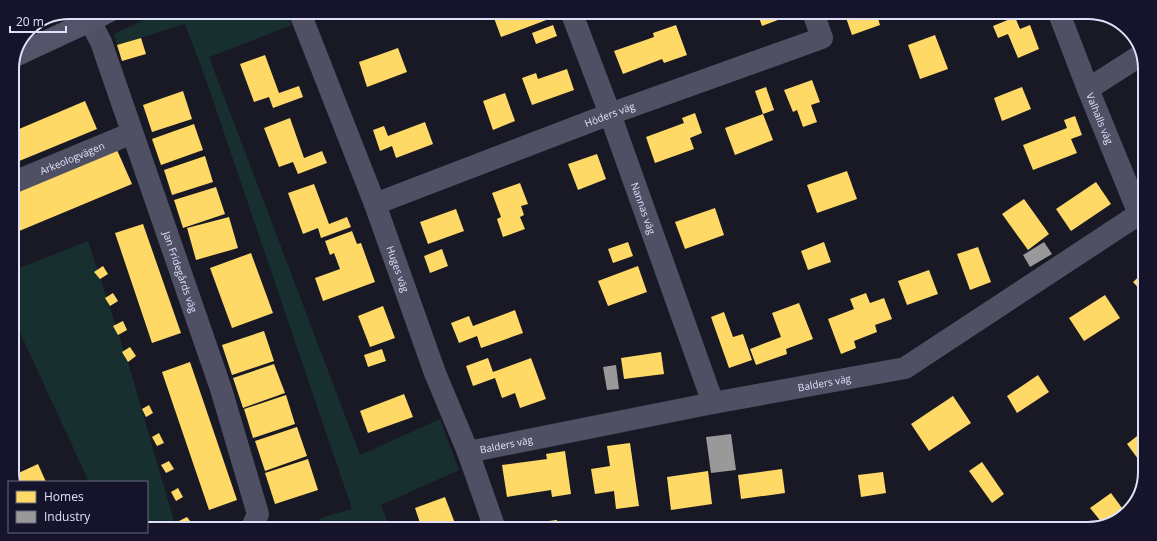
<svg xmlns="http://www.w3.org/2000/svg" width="1157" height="541" font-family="'Open Sans',sans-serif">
  <rect width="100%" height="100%" fill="#191925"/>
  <g fill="#172f2e">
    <polygon points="161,12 287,13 292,25 209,57 360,455 440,419 459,470 381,505 389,526 323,526 320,518 352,509 205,77 185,24 117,45 114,34"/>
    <polygon points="88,241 131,372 175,525 147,525 147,482 89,482 12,315 12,271"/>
  </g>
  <g fill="#ffd966">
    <polygon points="506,14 548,14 549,19 501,37 494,18"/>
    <polygon points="758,15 791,15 762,26"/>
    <polygon points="845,15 877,15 880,25 852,35"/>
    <polygon points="1015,17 1020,29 1030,25 1039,49 1018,58 1008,34 998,38 993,26"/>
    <polygon points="1114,20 1121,26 1124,28 1120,30"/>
    <polygon points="553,25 557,36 536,44 532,33"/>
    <polygon points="676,25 687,55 664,63 662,59 623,74 614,51 654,37 653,33"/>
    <polygon points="935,35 948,69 920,79 908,45"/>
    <polygon points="141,38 146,54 122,61 117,45"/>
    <polygon points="398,48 407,72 367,87 359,62"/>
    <polygon points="265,55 279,93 299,86 303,97 273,108 269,97 254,102 240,64"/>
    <polygon points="567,69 574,90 532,105 522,78 536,73 538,79"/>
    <polygon points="812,80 820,102 811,105 817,122 803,127 797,110 793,112 784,90"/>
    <polygon points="766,87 774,110 763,114 755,91"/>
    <polygon points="1022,87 1031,109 1002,121 994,98"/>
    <polygon points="183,91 192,119 152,132 143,105"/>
    <polygon points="505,93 515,121 493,130 483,101"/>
    <polygon points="85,101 97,129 12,164 12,132"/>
    <polygon points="695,113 702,133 690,138 694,149 655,163 646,137 684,123 682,118"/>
    <polygon points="763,114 773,140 735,155 725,128"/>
    <polygon points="1075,116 1082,135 1071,139 1077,153 1033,170 1023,145 1067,128 1064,120"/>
    <polygon points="290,118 304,158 322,151 327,163 298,174 293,162 279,167 264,128"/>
    <polygon points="1144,118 1144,133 1139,121"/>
    <polygon points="425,122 433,144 396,158 392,146 380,151 373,130 384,126 388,136"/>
    <polygon points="194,124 203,150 161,165 152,139"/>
    <polygon points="117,150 132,184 12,234 12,194"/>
    <polygon points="597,154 606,179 578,190 568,164"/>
    <polygon points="205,156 213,182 172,195 164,170"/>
    <polygon points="847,171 857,199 817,213 807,185"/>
    <polygon points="1096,182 1111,204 1071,231 1056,209"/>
    <polygon points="520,183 528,204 521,206 524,215 520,217 525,229 503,237 497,219 501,217 492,193"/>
    <polygon points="314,184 329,224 347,217 351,227 321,238 318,228 303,234 288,193"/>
    <polygon points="216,187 225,214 183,228 174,200"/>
    <polygon points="1024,199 1049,234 1028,250 1002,214"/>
    <polygon points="715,208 724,235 685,249 675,222"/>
    <polygon points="456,209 464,231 428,244 420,222"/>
    <polygon points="229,217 238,248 196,260 187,228"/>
    <polygon points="143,224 181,333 152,343 115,233"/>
    <polygon points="352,231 357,244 361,243 375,282 323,301 315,278 340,269 334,253 330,255 325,241"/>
    <polygon points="628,242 633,256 613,263 608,249"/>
    <polygon points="824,242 831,262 808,270 801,251"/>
    <polygon points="978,247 991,282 970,290 957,254"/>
    <polygon points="442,249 448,266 430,273 424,256"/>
    <polygon points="251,253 273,313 232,328 210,268"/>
    <polygon points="103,266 108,274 100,279 94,272"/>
    <polygon points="638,266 647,292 608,306 598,281"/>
    <polygon points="929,270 938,294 907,305 898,281"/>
    <polygon points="1143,273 1143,293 1133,282"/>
    <polygon points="113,293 118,301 110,306 105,298"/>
    <polygon points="866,293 870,303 884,298 892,319 875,325 877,332 854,341 856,348 841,354 828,319 854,309 850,299"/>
    <polygon points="1105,295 1120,318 1084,341 1069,318"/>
    <polygon points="799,303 813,339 786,349 787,354 756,365 750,349 781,337 772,313"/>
    <polygon points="383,306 395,338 370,347 358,316"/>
    <polygon points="515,310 523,333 481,348 477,336 459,343 451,323 469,316 473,326"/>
    <polygon points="724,312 733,337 743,334 752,360 729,368 711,317"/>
    <polygon points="123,321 127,330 118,335 113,326"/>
    <polygon points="264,331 274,361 232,375 222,345"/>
    <polygon points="130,347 136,356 128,362 122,352"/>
    <polygon points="382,349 386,361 368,367 364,355"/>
    <polygon points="661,352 664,374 624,379 621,358"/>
    <polygon points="488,358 493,372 531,358 546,399 520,408 515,393 502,398 495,378 473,386 466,366"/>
    <polygon points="190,362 237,500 209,510 162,372"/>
    <polygon points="274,364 285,393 243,408 233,378"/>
    <polygon points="1038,375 1049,392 1017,413 1007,396"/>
    <polygon points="404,394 413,417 368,433 360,411"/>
    <polygon points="286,395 295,424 253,438 244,409"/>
    <polygon points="953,396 971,423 929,451 911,424"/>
    <polygon points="149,405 153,413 146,417 142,409"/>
    <polygon points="297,427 307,456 265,471 255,441"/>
    <polygon points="159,433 164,443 157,446 152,437"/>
    <polygon points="1141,433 1141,463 1127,444"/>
    <polygon points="630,443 639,506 616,509 614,491 595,494 591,469 610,466 607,446"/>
    <polygon points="565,451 571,494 552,497 551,490 507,497 502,465 547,459 546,454"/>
    <polygon points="308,459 318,490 275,504 265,473"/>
    <polygon points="169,461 174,469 166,473 161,465"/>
    <polygon points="982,462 1004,494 992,503 969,471"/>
    <polygon points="38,464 46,482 15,482 12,476"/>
    <polygon points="782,469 785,493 741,499 738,475"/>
    <polygon points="708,471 712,504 671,510 667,477"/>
    <polygon points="883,472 886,493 861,497 858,475"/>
    <polygon points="178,488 183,497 176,501 171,492"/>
    <polygon points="1111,493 1125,512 1119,519 1103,524 1090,508"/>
    <polygon points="445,497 456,526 421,526 415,508"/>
    <polygon points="187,517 193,525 182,525 179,521"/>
    <polygon points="557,520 557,527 534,527 533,523"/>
  </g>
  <g fill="#999">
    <polygon points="1044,242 1052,254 1030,267 1023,255"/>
    <polygon points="616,365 619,389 607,390 603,367"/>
    <polygon points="731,434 736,470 711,473 706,437"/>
  </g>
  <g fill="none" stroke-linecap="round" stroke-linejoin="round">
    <g stroke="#4f5064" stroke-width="22">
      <path id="s1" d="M300 13 375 204 435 373 468 452 494 526"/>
      <path id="s2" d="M572 14 610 114 713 403"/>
      <path id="s3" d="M1060 16 1088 89 1139 214 1143 219"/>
      <path id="s4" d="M90 21 101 42 221 389 258 514 253 525"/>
      <polyline points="1088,89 1141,55"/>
      <path id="s5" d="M12 183 132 133"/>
      <path id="s6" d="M375 204 610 114 822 38 814 15"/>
      <path id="s7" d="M468 452 713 403 905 368 1139 214"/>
    </g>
    <polyline stroke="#535469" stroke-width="22" points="17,55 90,21 108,12"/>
  </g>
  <g text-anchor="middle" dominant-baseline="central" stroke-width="4" stroke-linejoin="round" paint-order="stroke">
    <g font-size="10" fill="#dfe0fc" stroke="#15142a">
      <text stroke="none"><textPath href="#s6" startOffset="251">Höders väg</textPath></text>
      <text stroke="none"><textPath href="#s3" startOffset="110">Valhalls väg</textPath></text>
      <text stroke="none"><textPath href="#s5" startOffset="65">Arkeologvägen</textPath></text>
      <text stroke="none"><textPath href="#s2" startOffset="207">Nannas väg</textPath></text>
      <text stroke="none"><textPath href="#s1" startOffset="274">Huges väg</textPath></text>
      <text stroke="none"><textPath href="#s4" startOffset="267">Jan Fridegårds väg</textPath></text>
      <text stroke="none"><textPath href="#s7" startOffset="363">Balders väg</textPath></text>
      <text stroke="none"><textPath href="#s7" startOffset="39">Balders väg</textPath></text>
    </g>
  </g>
  <path d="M0 0H1157V541H0ZM69 19H1088A50 50 0 0 1 1138 69V472A50 50 0 0 1 1088 522H69A50 50 0 0 1 19 472V69A50 50 0 0 1 69 19Z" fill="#15142a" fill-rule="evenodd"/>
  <path fill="none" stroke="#dfe0fc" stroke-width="2" d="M69 19H1088A50 50 0 0 1 1138 69V472A50 50 0 0 1 1088 522H69A50 50 0 0 1 19 472V69A50 50 0 0 1 69 19Z"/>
  <rect x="8" y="481" width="140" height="52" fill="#15142a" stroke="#66667e"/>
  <rect x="16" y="491" width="20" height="12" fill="#ffd966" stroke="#66667e"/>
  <text x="44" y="501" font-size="12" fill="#dfe0fc">Homes</text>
  <rect x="16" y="511" width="20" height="12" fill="#999999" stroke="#66667e"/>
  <text x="44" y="521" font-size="12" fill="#dfe0fc">Industry</text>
  <path d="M10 26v6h56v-6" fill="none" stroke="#dfe0fc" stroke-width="2"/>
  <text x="16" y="26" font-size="12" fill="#dfe0fc" stroke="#15142a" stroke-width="3" paint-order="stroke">20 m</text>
</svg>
